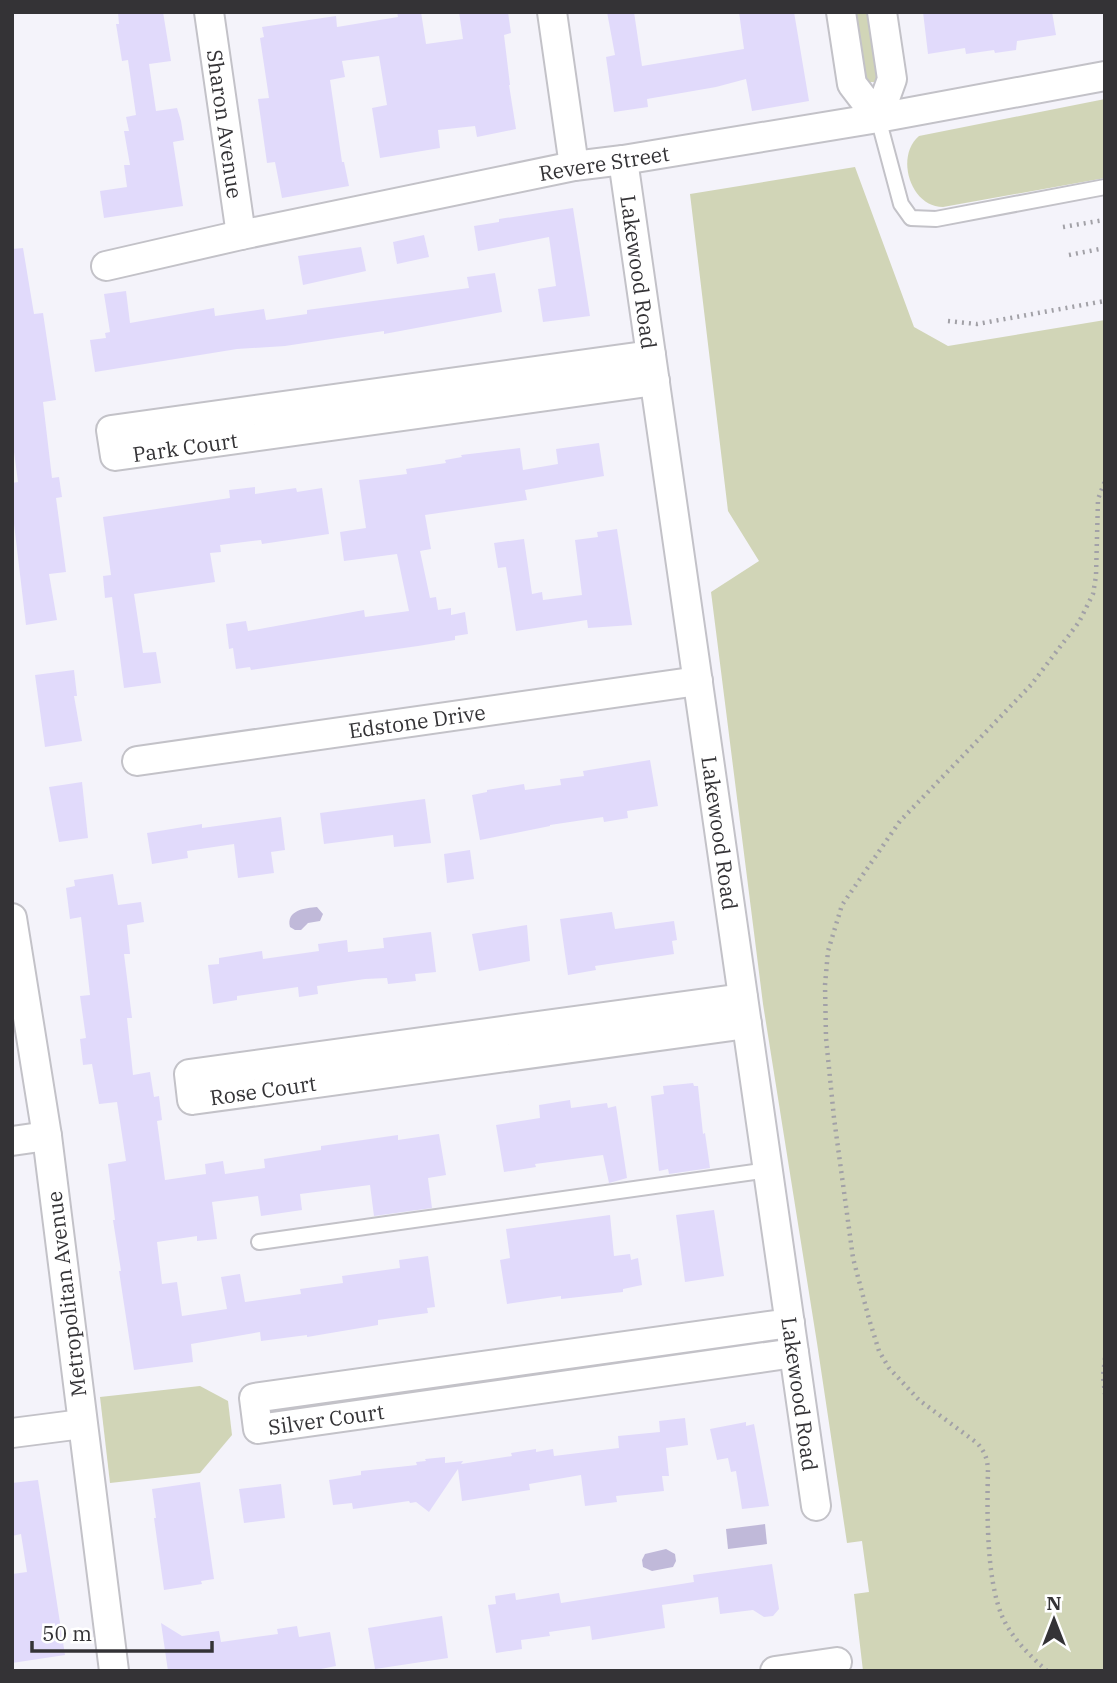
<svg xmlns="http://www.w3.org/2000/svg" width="1117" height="1683" font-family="'IBM Plex Serif',serif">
  <rect width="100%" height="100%" fill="#f4f3fa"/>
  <g fill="#d1d5b7">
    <polygon points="853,12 872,12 880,74 874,82 866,82 862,76"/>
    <path d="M1105 99V178L943 207C910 207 895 156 919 136Z"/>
    <polygon points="855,167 914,327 948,346 1105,320 1105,1671 863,1671 854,1594 869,1592 862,1541 847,1543 817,1343 763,1004 711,592 759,561 728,511 690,194"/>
    <polygon points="710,1347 713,1354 515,1381 515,1378 518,1374"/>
    <polygon points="462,1382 468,1388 275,1414 279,1407"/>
    <polygon points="200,1386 228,1401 232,1435 200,1473 110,1483 100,1397"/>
  </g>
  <g fill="#c0b9d9">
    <path d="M317 907 323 914 320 921 308 923 301 930H295L290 927C286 910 305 908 317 907Z"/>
    <polygon points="765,1524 767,1544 728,1549 726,1529"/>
    <polygon points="666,1549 675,1554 676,1561 673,1567 652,1571 643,1567 642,1560 645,1554"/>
  </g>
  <g fill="#e1dafb">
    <polygon points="118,12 163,12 171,61 149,64 156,111 177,108 181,121 184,140 173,142 183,206 104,218 100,191 127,187 124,165 130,165 124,131 129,131 126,117 136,115 128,60 122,61 116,24 119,24"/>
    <polygon points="397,12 421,12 426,44 463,39 459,12 508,12 511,33 504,35 510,85 509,85 516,129 477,137 475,126 438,130 440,148 380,158 372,108 387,105 379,56 342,61 345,77 330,80 342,162 344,162 349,186 282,198 275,162 267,163 258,99 269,98 260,38 264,37 262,27 336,16 337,27 398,17"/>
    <polygon points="607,12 634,12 642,66 744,49 739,12 794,12 809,101 752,111 746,79 716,87 647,99 648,107 614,112 606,57 615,55"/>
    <polygon points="923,12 1052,12 1056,35 1017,41 1016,50 995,53 994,50 966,54 965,48 928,54"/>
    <polygon points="573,208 590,316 543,322 538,289 556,286 549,237 478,251 474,226 499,222 499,219"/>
    <polygon points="424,235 429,257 397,264 393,242"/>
    <polygon points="361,247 366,271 303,285 298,256"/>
    <polygon points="23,248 34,314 43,313 56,400 43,402 52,478 59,477 62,497 56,498 66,572 49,574 57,620 26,625 12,507 12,483 18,482 12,437 12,249"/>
    <polygon points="495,273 502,312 384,334 384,331 285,346 237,349 95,372 90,340 106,338 105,333 110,332 104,294 126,291 130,323 214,308 215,316 264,309 266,320 307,314 307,310 469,288 467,277"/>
    <polygon points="599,443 604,476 525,490 527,500 425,515 431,549 420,551 430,598 436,597 438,610 451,608 451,615 465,612 468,634 455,636 455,640 418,646 251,670 250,667 236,669 233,648 229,649 226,624 246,621 248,631 364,610 365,617 409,611 397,554 344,561 340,532 366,528 359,480 407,474 406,469 446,463 445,460 462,457 461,455 520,448 523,470 558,464 556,449"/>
    <polygon points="255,487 255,494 296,488 297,492 322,488 329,534 262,544 261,540 220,545 221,552 210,553 215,582 134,594 143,653 156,652 161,683 124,688 112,597 105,598 103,576 111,575 103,517 230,498 229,490"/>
    <polygon points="617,529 632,625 588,628 587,620 516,631 506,567 498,568 494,543 524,539 532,594 542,592 543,600 582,595 575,540 598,537 597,532"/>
    <polygon points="74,670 77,696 74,696 82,741 45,747 35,675"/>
    <polygon points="650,760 658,806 627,811 628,818 604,822 603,817 550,825 550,826 480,840 472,795 487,792 487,790 524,784 525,790 561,785 560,779 584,776 583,771"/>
    <polygon points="82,782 88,838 59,842 49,787"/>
    <polygon points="425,799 431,843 394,847 393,835 324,844 320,813"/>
    <polygon points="281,817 285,850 271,852 274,873 238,878 234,844 187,851 188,858 152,864 147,833 202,824 202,828"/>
    <polygon points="470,850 474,879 447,883 444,854"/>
    <polygon points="113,874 118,905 141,902 144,922 127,925 130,954 124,954 132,1018 127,1018 133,1075 150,1072 154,1097 159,1096 162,1120 157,1121 165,1180 206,1174 205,1164 223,1161 225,1174 265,1168 264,1159 321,1150 321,1146 398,1135 398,1140 439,1134 446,1175 428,1178 432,1208 374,1216 370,1185 300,1194 302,1210 261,1216 258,1196 212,1202 217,1239 197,1241 197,1236 157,1242 162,1284 177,1282 182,1316 227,1309 221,1277 240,1274 245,1302 301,1294 300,1289 343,1283 342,1276 400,1268 399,1260 428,1256 435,1307 427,1308 428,1313 378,1320 378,1325 307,1337 307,1335 261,1341 260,1332 191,1344 193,1362 134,1370 119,1271 121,1271 113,1220 115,1220 108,1164 126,1161 117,1102 99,1104 92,1064 83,1065 80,1039 86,1038 80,996 90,995 81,917 70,919 66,888 75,886 74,880"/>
    <polygon points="612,912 615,929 674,921 677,940 672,941 674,954 595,966 596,970 568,975 560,919"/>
    <polygon points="527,925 530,961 479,971 472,934"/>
    <polygon points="431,932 436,972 415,974 416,981 388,984 387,978 365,979 317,986 318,994 299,997 298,987 237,996 237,1000 213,1004 208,965 219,964 219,958 262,951 263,959 319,951 318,944 347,940 348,952 384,948 383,938"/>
    <polygon points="693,1083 694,1086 698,1086 703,1134 705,1133 710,1168 669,1174 668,1169 659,1171 651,1096 664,1094 663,1086"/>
    <polygon points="570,1100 571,1108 607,1103 608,1108 616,1106 627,1178 609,1183 603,1155 535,1164 536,1167 504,1172 496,1125 540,1118 539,1105"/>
    <polygon points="714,1210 724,1276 685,1282 676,1215"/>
    <polygon points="610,1215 614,1256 630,1254 631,1260 638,1258 642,1285 623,1289 623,1292 561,1299 561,1296 507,1304 500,1260 510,1258 506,1229"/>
    <polygon points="685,1418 688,1445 666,1448 669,1476 662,1476 664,1491 616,1496 617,1502 585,1506 581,1475 529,1484 530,1490 462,1501 458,1469 429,1512 416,1502 410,1503 409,1501 353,1509 352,1503 333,1505 329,1480 361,1475 361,1471 417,1465 416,1462 426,1461 425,1459 445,1457 445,1463 463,1461 461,1464 512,1456 511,1453 536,1449 536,1452 553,1449 554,1456 619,1448 618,1436 660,1432 659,1421"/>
    <polygon points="746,1422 746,1426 754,1424 769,1506 742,1509 736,1471 731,1472 728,1458 717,1460 710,1429"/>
    <polygon points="38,1480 65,1655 12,1663 12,1574 27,1572 21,1534 12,1536 12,1483"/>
    <polygon points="200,1482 214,1579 201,1581 202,1584 164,1590 154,1518 156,1518 152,1489"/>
    <polygon points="281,1484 285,1518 244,1523 239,1489"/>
    <polygon points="772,1564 779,1609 773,1616 764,1617 753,1610 720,1614 718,1597 662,1605 665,1628 592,1640 590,1626 549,1632 550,1636 521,1640 522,1649 496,1653 488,1605 496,1604 495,1596 515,1593 516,1600 559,1593 561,1603 694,1582 693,1575"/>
    <polygon points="442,1616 448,1658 375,1669 368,1628"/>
    <polygon points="161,1623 182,1636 219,1631 221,1642 278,1634 277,1629 297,1626 299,1637 330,1632 336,1666 311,1671 168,1671"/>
  </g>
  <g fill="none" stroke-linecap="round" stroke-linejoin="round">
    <defs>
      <g id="service">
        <polyline points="878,118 901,204 911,218 936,219 1105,187"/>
        <polyline points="259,1242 768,1170"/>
      </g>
      <g id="minor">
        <polyline points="209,12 241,235"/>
        <polyline points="552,12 574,166"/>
        <polyline points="841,12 852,84 878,118 892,79 882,12"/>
        <polyline points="623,160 816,1506"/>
        <polyline points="106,266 241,235 574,166 623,160 878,118 1105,76"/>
        <polyline points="651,355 111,430 115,456 655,381"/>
        <polyline points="137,761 698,681"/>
        <polyline points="12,918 47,1136 114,1671"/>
        <polyline points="743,998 189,1074 192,1100 747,1024"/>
        <polyline points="12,1141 47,1136"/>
        <polyline points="790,1323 254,1398 258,1429 794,1353"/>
        <polyline points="12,1433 82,1424"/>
        <polyline points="775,1671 837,1662"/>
      </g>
    </defs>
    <use href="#service" stroke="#c3c2c8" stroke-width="18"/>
    <use href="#minor" stroke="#c3c2c8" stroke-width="32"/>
    <g stroke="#a2a1a7" stroke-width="4.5" stroke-dasharray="2 5" stroke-linecap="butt">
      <polyline points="1063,227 1104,220"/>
      <polyline points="1069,255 1105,248"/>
      <polyline points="948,321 977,324 1105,301"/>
      <polyline points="1105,1358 1103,1376 1105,1394"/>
      <path d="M1047 1671C1029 1655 1011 1637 1002 1616 986 1578 987 1510 988 1469 987 1458 985 1452 977 1443L919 1400 889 1368 879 1351 869 1319 853 1258 834 1118 826 1038 825 985 828 951 842 905 900 821 1031 685 1079 622 1093 594 1096 576 1098 499 1105 481"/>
    </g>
    <use href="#service" stroke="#fff" stroke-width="14"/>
    <use href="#minor" stroke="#fff" stroke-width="28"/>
  </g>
  <g text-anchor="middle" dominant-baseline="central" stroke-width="5" stroke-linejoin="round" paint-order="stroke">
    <g font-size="21" fill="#343336" stroke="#fff">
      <text transform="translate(225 124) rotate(82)">Sharon Avenue</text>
      <text transform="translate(604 163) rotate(-9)">Revere Street</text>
      <text transform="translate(639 272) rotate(82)">Lakewood Road</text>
      <text transform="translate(185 447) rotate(-8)">Park Court</text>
      <text transform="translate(417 721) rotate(-8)">Edstone Drive</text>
      <text transform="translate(720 833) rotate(82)">Lakewood Road</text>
      <text transform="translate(263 1090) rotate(-8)">Rose Court</text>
      <text transform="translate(66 1294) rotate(-97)">Metropolitan Avenue</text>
      <text transform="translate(800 1394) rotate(82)">Lakewood Road</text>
      <text transform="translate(326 1419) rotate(-8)">Silver Court</text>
    </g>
  </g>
  <rect width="1117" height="1683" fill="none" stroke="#343336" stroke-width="28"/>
  <g transform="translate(1054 1620)" stroke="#ffffff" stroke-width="5" paint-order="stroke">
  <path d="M0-5L12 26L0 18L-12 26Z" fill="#343336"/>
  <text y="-10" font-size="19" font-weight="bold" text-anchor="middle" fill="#343336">N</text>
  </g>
  <path d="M32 1641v10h180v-10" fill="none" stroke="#343336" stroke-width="3.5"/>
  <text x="42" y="1641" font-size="21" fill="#343336" stroke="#ffffff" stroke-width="5" paint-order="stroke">50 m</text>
</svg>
